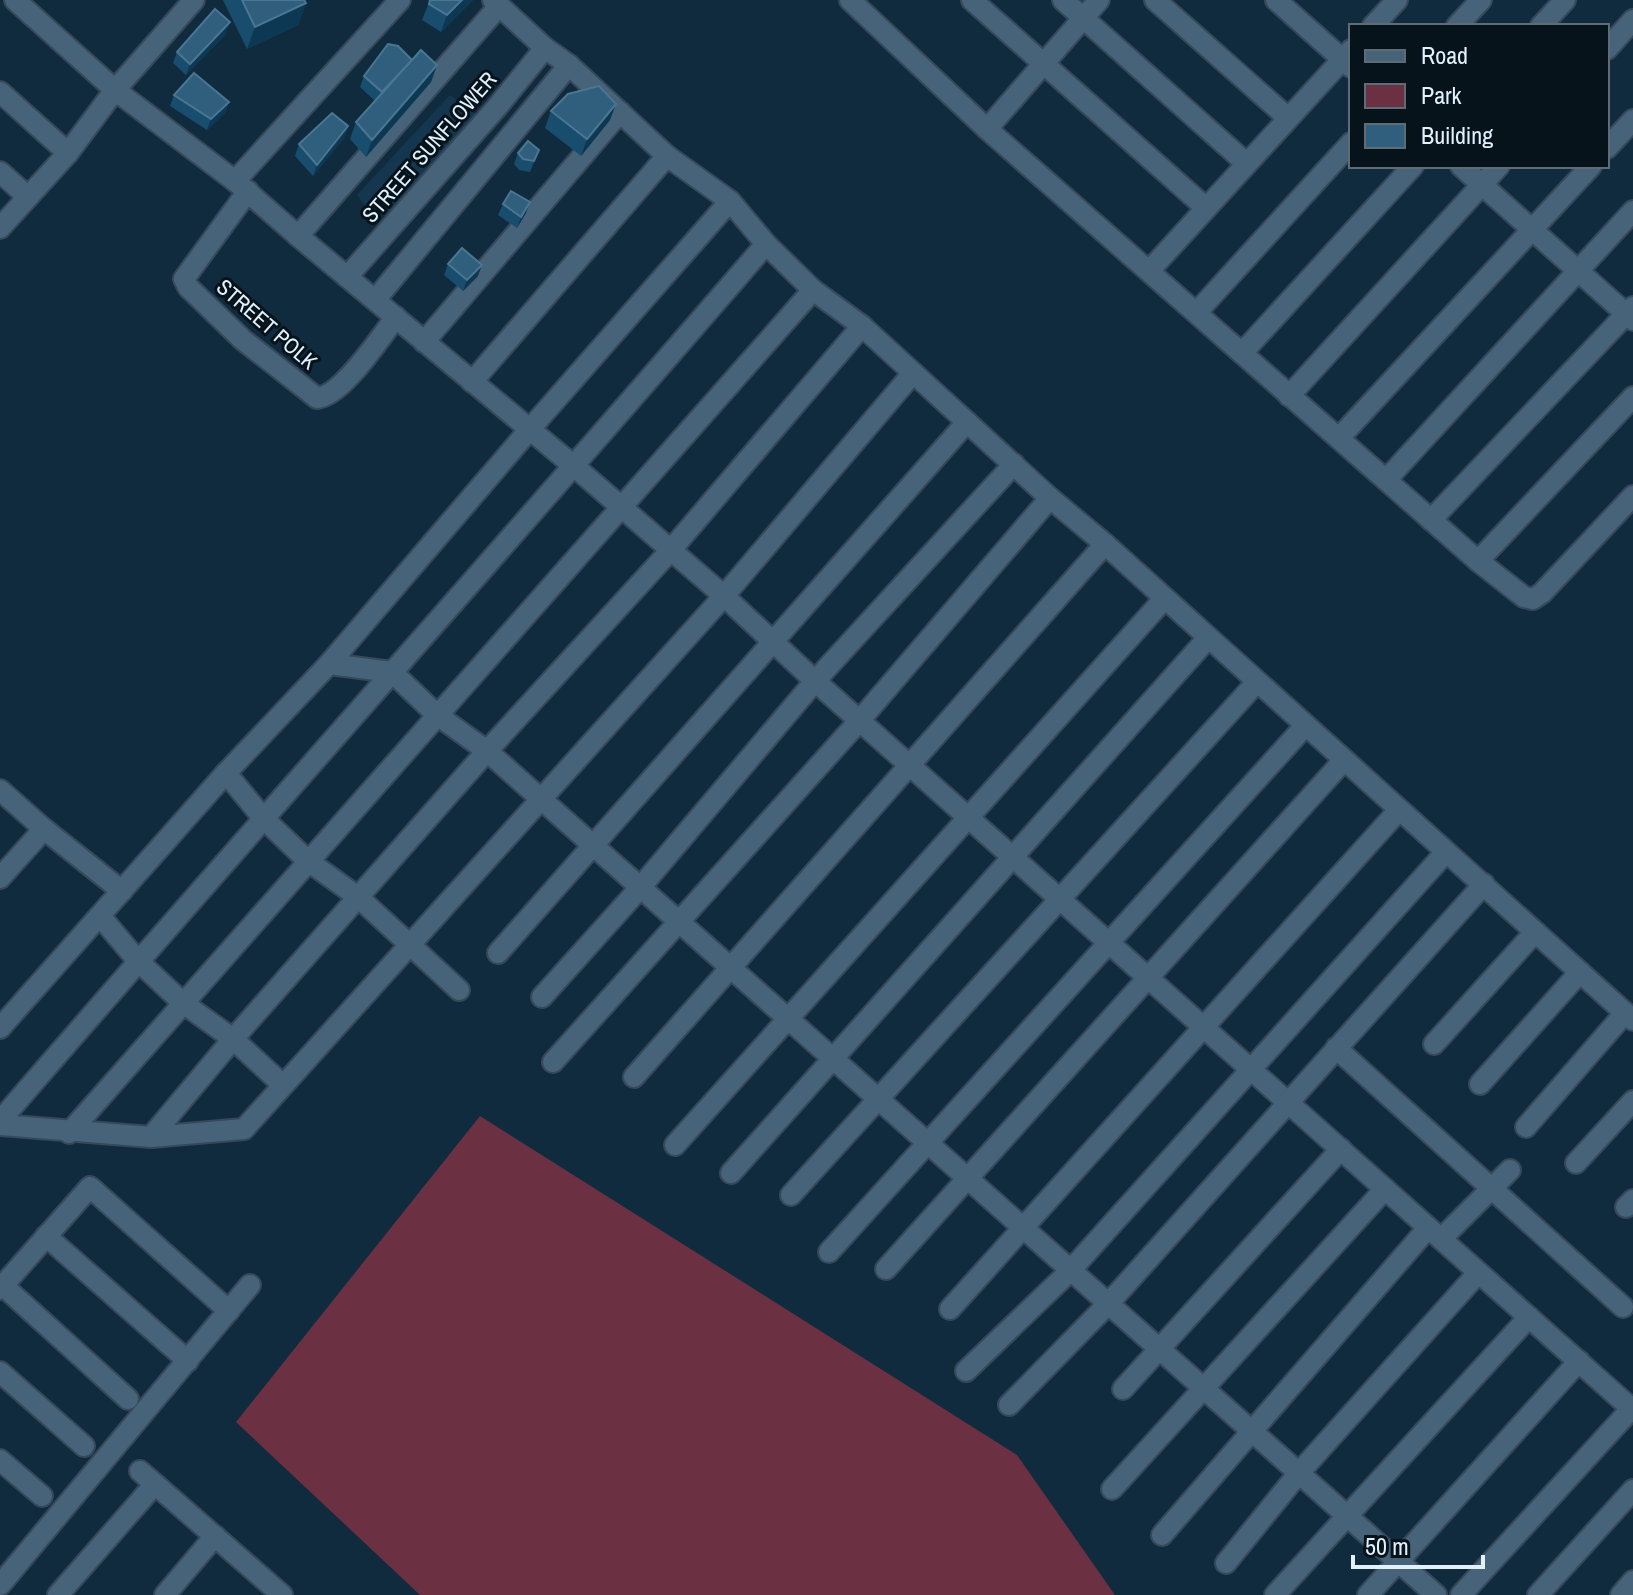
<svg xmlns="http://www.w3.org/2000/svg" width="1633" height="1595" font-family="'Archivo Narrow',sans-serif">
  <rect width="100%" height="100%" fill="#102b3e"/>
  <polygon fill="#14374f" points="450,95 485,121 397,222 367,208 357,195"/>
  <polygon fill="#6b3042" points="480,1116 1017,1455 1115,1595 420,1595 236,1422"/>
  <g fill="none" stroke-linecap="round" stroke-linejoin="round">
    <defs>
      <g id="street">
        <polyline points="15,0 115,90 235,181 298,236 575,467 724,596 815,681 1633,1410"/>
        <polyline points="493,0 545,48 569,65 667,156 730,201 766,244 813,290 862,326 1050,498 1105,544 1633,1020"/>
        <polyline points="850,0 987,129 1478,561 1524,597 1533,599 1542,593 1633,496"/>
        <polyline points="972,0 1206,208"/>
        <polyline points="1063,0 1246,163"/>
        <polyline points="1155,0 1287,117"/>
        <polyline points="1276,0 1351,67"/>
        <polyline points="1373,26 1397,0"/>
        <polyline points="1457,26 1481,0"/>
        <polyline points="1541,26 1565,0"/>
        <polyline points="1607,49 1633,20"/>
        <polyline points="0,92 68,153"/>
        <polyline points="987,129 1099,0"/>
        <polyline points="1607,148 1633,120"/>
        <polyline points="1461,166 1633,320"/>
        <polyline points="0,172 28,197"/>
        <polyline points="235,181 400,0"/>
        <path d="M248 191 184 279 188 287 243 340 317 398C342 396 380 338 396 317"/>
        <polyline points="0,228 68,153 115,90 194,0"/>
        <polyline points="298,236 499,6"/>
        <polyline points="1149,271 1351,50"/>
        <polyline points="347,277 498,106 545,48"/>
        <polyline points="376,299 569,65"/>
        <polyline points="1197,312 1351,143"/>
        <polyline points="424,342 620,112"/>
        <polyline points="1242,353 1413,166"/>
        <polyline points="472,382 667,156"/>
        <polyline points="1289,396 1499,166"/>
        <polyline points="1339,438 1591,166"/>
        <polyline points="1386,480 1633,211"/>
        <polyline points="1431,520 1633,307"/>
        <polyline points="1478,561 1633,397"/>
        <polyline points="329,664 392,672 437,715 487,751 1436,1595"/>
        <polyline points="226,773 263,818 308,861 358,897 459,990"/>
        <polyline points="0,790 44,829 122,891"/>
        <polyline points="0,878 44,829"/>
        <polyline points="100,916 138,961 183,1003 233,1039 283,1085"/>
        <polyline points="498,953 967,422"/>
        <polyline points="542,997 639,889 815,681 1014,464"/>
        <polyline points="0,1028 226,773 329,664 530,429 730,201"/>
        <polyline points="1434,1044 1535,932"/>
        <polyline points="1336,1048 1623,1307"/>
        <polyline points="553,1062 860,720 1050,498"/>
        <polyline points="634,1077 1105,544"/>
        <polyline points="1480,1084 1580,972"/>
        <path d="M0 1121C254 827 513 538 766 244"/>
        <polyline points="0,1125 151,1137 244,1129 724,596 913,373"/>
        <polyline points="1526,1127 1625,1013"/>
        <polyline points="69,1133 813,290"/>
        <polyline points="151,1137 233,1039 487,751 670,551 862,326"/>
        <polyline points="675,1145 1164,599"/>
        <polyline points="1576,1163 1633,1101"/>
        <polyline points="731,1173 1208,638"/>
        <polyline points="791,1195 1257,682"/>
        <polyline points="1626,1207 1633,1200"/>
        <polyline points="46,1236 188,1361"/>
        <polyline points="1441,1239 1510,1170"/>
        <polyline points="829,1252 1305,726"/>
        <polyline points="886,1269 1344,760"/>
        <polyline points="0,1283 128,1399"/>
        <polyline points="0,1289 90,1187 229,1311"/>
        <polyline points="950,1309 1399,810"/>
        <polyline points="966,1371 1070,1271 1446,852"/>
        <polyline points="0,1372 84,1446"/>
        <polyline points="1123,1389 1341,1149"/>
        <polyline points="1009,1405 1109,1303 1484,884"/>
        <polyline points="0,1460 42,1496"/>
        <polyline points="140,1471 282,1595"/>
        <polyline points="1112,1489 1385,1189"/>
        <polyline points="1162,1535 1428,1228"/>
        <polyline points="1226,1563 1298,1474 1478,1273"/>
        <polyline points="0,1585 250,1285"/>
        <polyline points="58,1595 155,1484"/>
        <polyline points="165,1595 215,1536"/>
        <polyline points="1275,1595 1529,1317"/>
        <polyline points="1368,1595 1579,1361"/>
        <polyline points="1461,1595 1633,1407"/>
        <polyline points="1538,1595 1633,1490"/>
        <polyline points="1621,1595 1633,1581"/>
      </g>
    </defs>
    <use href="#street" stroke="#364859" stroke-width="24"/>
    <use href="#street" stroke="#476379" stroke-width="20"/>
  </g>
  <g fill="#194d6e">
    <polygon points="223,0 304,0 306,3 298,25 247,49"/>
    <polygon points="430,0 473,0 441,32 422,20"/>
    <polygon points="226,34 186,75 173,63 177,52"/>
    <polygon points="412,60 437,65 431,82 366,157 350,139 356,122 375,101 360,87 364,76"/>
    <polygon points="174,95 229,102 225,113 207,130 170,106"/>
    <polygon points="551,111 610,120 581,156 545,128"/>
    <polygon points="348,126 344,138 313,176 295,156 299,144"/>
    <polygon points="539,150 530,172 519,170 514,164 518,153"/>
    <polygon points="503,204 526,213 517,228 498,215"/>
    <polygon points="448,264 478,276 463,291 444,275"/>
  </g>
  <g fill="#0c3854">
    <polygon points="462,0 473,0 441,32 447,15"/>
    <polygon points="306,3 298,25 247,49 255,27"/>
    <polygon points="230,22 226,34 186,75 190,64"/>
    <polygon points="437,65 431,82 366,157 372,140"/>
    <polygon points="229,102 225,113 207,130 211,119"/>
    <polygon points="616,104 610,120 581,156 587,139"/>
    <polygon points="348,126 344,138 313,176 317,165"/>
    <polygon points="530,202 526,213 517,228 521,217"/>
    <polygon points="482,265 478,276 463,291 467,280"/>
  </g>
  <g fill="#2f5f7d" stroke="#4a7692" stroke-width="2">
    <polygon points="242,0 304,0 306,3 255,27"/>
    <polygon points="430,0 462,0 447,15 429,4"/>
    <polygon points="215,9 230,22 190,64 177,52"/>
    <polygon points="388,44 398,46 412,60 382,92 364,76"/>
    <polygon points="421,50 437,65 372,140 356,122"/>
    <polygon points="194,73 229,102 211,119 174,95"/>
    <polygon points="599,86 616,104 587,139 551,111 568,94"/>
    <polygon points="332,113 348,126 317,165 299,144"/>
    <polygon points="528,141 539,150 534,161 523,159 518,153"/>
    <polygon points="511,191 530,202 521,217 503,204"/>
    <polygon points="462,248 482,265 467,280 448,264"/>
  </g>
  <g text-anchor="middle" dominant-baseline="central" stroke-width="6" stroke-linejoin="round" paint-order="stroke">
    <g font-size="22" fill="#e1f1fe" stroke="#07131b">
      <text transform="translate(429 147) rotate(-49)">STREET SUNFLOWER</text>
      <text transform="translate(267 324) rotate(41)">STREET POLK</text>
    </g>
  </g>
  <rect x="1349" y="24" width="260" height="144" fill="#07131b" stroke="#5e6c76" stroke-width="2"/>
  <rect x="1365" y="50" width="40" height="12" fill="#476379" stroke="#5e6c76" stroke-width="2"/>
  <text x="1421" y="64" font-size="24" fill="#e1f1fe">Road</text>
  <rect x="1365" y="84" width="40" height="24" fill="#6b3042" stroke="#5e6c76" stroke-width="2"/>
  <text x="1421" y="104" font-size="24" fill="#e1f1fe">Park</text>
  <rect x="1365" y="124" width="40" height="24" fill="#2f5f7d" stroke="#5e6c76" stroke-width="2"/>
  <text x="1421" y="144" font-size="24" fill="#e1f1fe">Building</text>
  <path d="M1353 1555v12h130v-12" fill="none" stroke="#e1f1fe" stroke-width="4"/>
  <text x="1365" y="1555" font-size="24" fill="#e1f1fe" stroke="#07131b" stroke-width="6" paint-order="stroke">50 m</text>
</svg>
